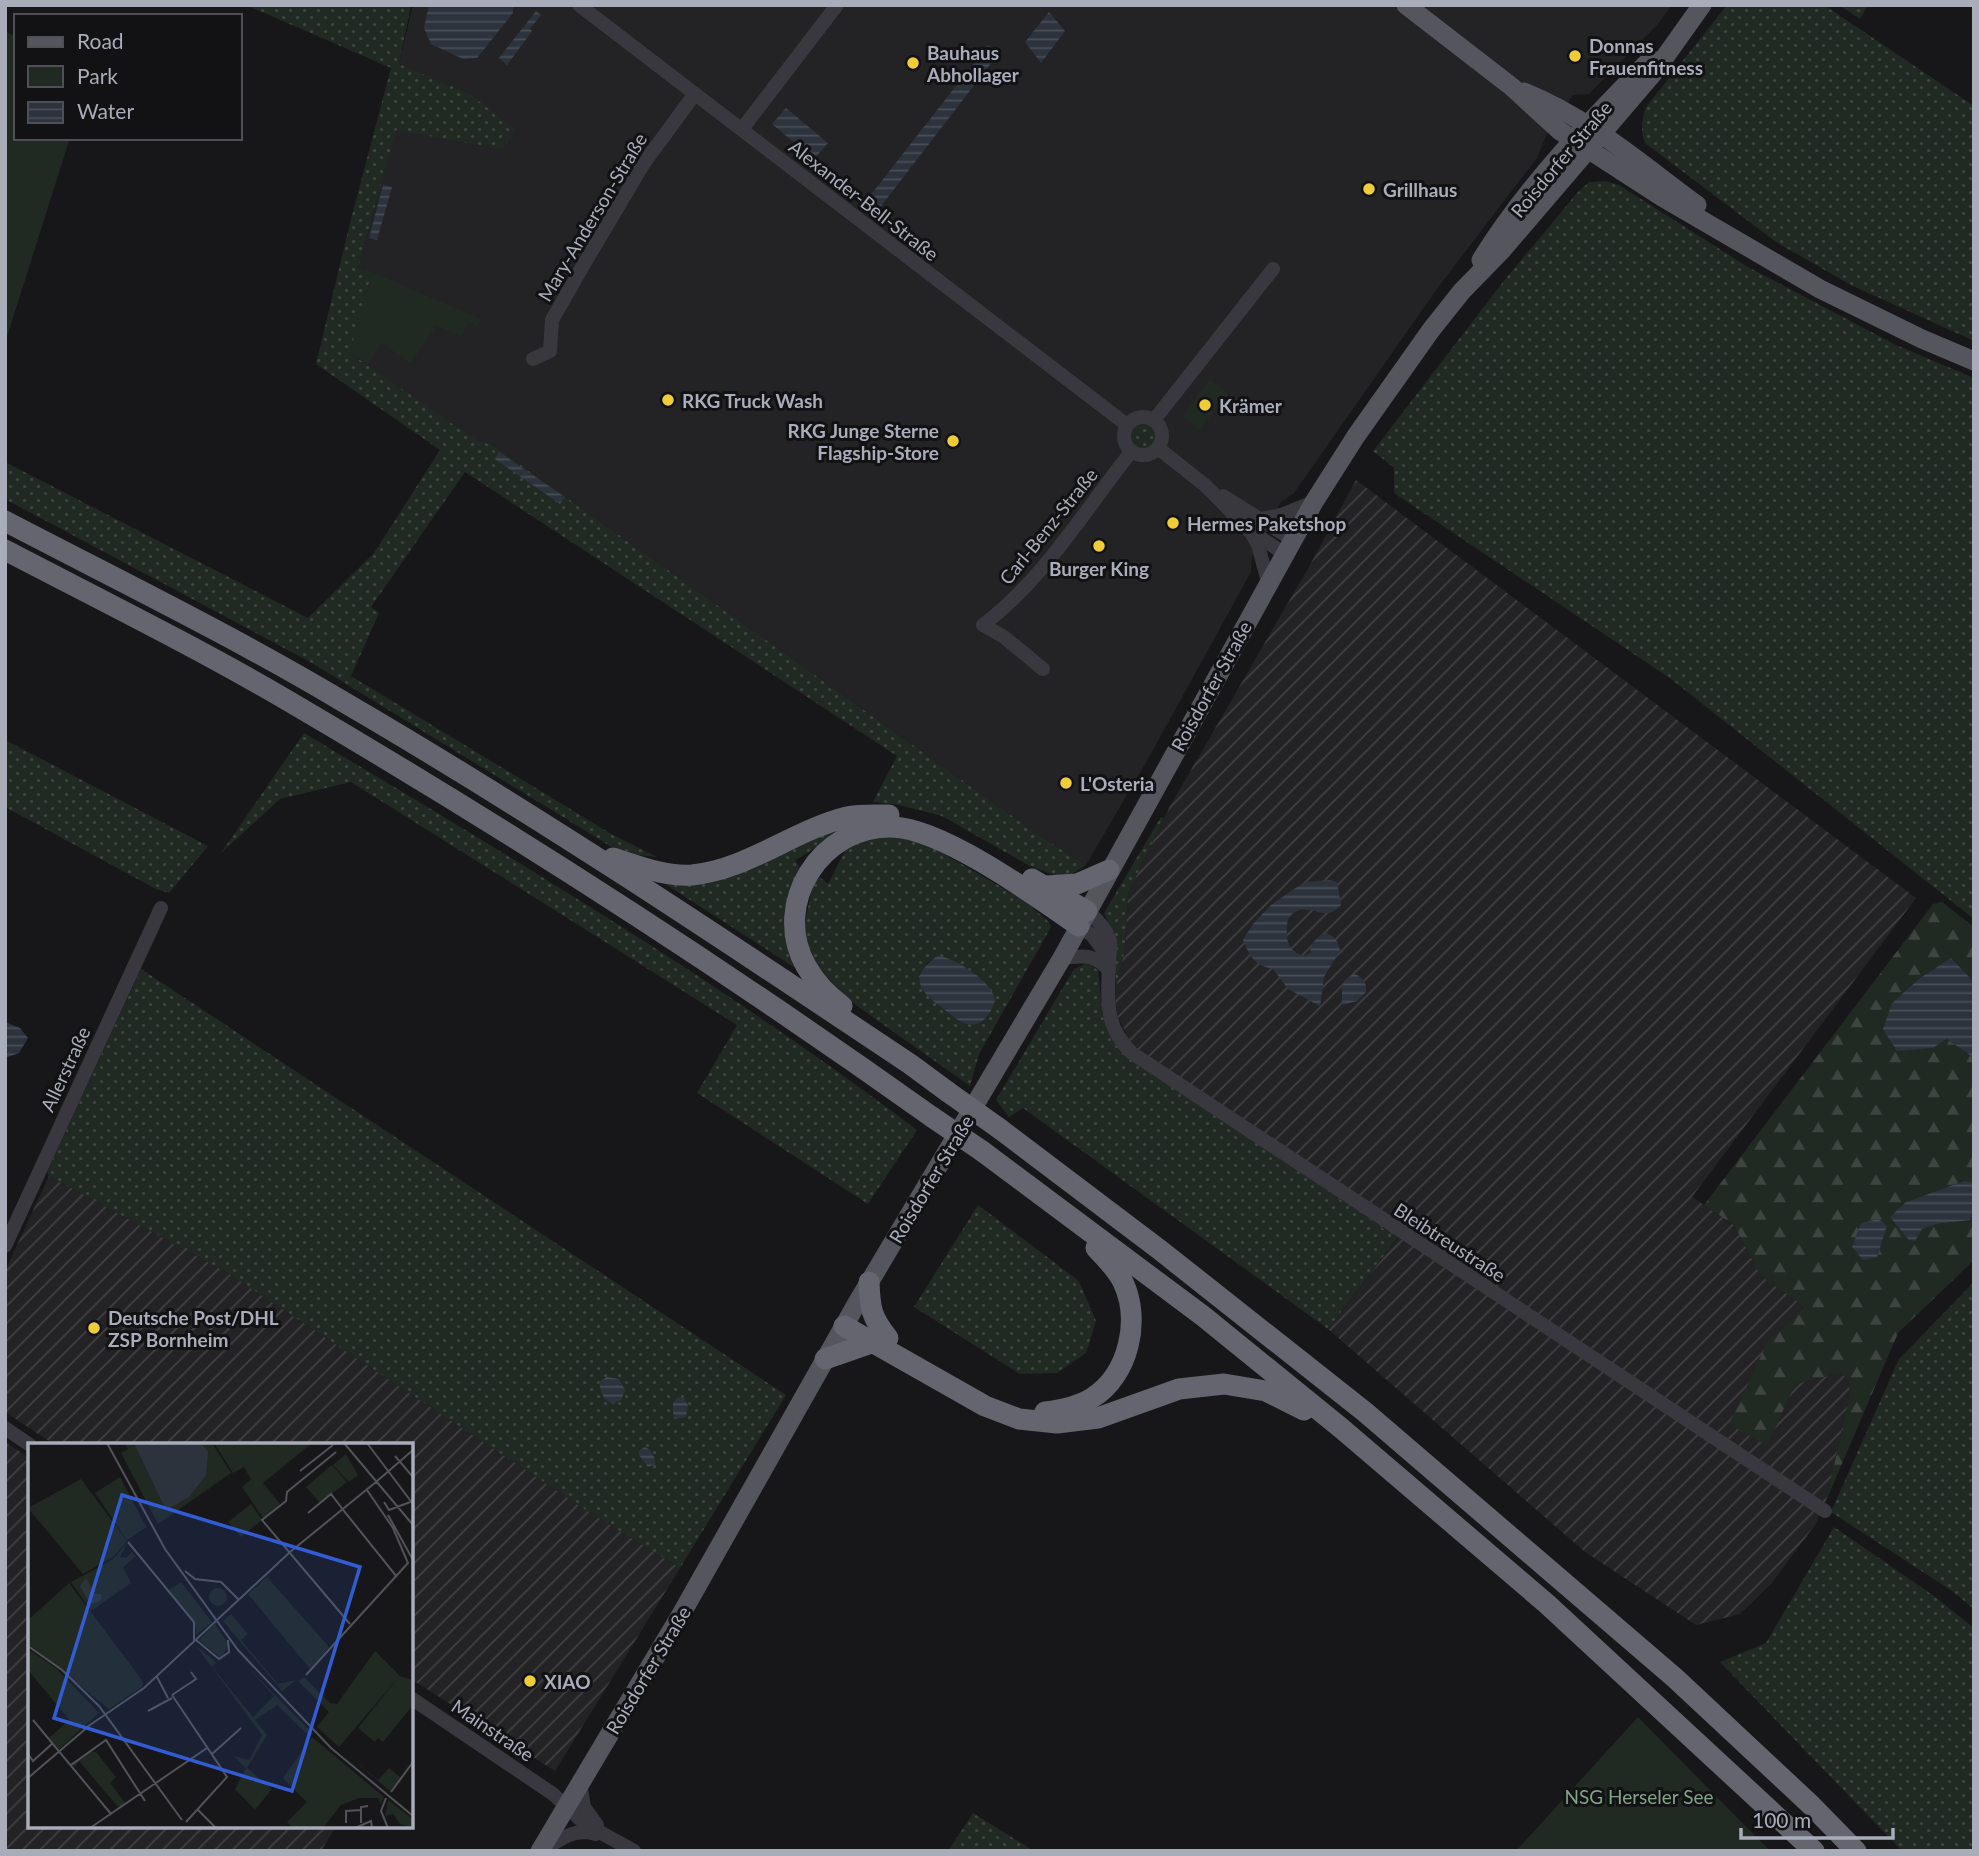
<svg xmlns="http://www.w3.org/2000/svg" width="1979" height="1856" font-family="Lato,sans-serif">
  <defs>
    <pattern id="industrial-furrows" width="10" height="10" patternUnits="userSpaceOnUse" patternTransform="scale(1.75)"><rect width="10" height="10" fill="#232326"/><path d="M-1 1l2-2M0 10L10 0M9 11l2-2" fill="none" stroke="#404043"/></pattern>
    <pattern id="grass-dots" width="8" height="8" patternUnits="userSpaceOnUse" patternTransform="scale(1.75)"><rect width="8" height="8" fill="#212923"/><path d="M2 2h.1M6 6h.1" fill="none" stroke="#3e4541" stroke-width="1.8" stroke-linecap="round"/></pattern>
    <pattern id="forest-firs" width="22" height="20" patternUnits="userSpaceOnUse" patternTransform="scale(1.75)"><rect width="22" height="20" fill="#212923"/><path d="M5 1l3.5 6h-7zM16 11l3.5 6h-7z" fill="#3e4541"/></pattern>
    <pattern id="water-rules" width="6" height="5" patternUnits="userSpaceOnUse" patternTransform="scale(1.75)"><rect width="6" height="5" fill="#2d333d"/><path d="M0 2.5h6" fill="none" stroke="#494e57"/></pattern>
  </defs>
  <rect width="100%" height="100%" fill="#171719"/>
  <polygon fill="#232326" points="413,5 1672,5 1658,24 1589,94 1573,95 1545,138 1537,158 1439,286 1294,493 1281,502 1252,557 1251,572 1148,759 1086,865 1040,836 493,445 477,442 350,353 371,272 358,268 396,129 502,149 468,93 399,64"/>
  <g fill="url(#industrial-furrows)">
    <polygon points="1356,480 1916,898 1692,1197 1734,1225 1761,1276 1807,1308 1769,1339 1767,1446 1795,1384 1840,1373 1849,1379 1850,1394 1826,1501 1815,1525 1771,1584 1740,1614 1696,1625 1585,1552 1328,1329 1397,1239 1129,1057 1112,1040 1126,1033 1115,1012 1116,987 1125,949 1128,893 1170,806 1310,565"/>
    <polygon points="49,1176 228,1273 586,1510 680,1568 555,1771 411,1679 411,1445 55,1445 5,1412 5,1271"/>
    <polygon points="5,1442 30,1458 30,1826 336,1826 321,1851 5,1851"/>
  </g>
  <g fill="url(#grass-dots)" fill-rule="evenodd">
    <polygon points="246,5 411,5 399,64 468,93 516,130 502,149 396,130 358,268 372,272 350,353 477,441 493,445 1040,836 1086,865 1064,879 1028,865 942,816 899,805 873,802 897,756 465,472 371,607 379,613 351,676 613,835 657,857 638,855 610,846 312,663 5,499 5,462 308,618 374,553 440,450 316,364 351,219 391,68"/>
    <path d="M1727 5H1824L1974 106V341L1851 285 1776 242 1645 143C1640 130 1642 120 1646 107Z"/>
    <polygon points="1839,5 1868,5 1860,19"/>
    <polygon points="1605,181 1619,185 1748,267 1896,345 1974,378 1974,919 1671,679 1394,493 1394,468 1373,451 1503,282 1577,193 1589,182"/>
    <circle cx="1144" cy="436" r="13"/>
    <path d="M304 733C513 858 723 983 917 1130L868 1204 697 1093 737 1025 351 782 280 799 221 853Z"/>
    <polygon points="5,740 208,846 169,893 156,889 5,807"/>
    <path d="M1161 817 1164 818 1128 893 1125 949 1116 987C1116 960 1116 937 1104 913Z"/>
    <polygon points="836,828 840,834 795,860 802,871 803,973 656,878"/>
    <path d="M887 835 925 843 1022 899 1049 922 1051 927 979 1054 970 1086 843 996 814 961 803 933 815 873 828 884 848 845ZM937 956 988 1017 975 1023 921 973 927 963Z"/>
    <polygon points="1087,963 1098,970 1103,1017 1112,1040 1129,1057 1397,1238 1328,1329 1023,1108 1009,1117 996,1100 1074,969"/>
    <polygon points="141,969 786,1395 680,1568 586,1510 228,1273 49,1176 47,1172"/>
    <polygon points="978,1205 1079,1281 1096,1321 1086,1353 1057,1373 1020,1374 914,1307"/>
    <polygon points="1974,1282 1974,1609 1952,1591 1831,1512 1899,1359"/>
    <polygon points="1834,1527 1934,1596 1974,1628 1974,1851 1902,1851 1720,1662 1766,1643"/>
    <polygon points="973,1813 1034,1851 948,1851"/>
  </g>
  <polygon fill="url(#forest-firs)" points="1942,902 1974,927 1974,982 1951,958 1920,978 1892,1003 1933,1048 1947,1039 1974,1058 1974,1182 1964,1181 1906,1202 1914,1241 1922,1229 1937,1224 1969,1220 1974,1207 1974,1260 1898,1333 1826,1501 1850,1394 1849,1379 1840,1373 1795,1384 1767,1446 1729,1424 1769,1339 1806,1308 1761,1276 1734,1225 1704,1205 1933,904"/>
  <g fill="#212923">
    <polygon points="5,31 16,37 16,138 70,138 5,343"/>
    <polygon points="372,272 481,319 478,326 468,322 462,337 436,326 411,363 382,343 368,364 350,353"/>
    <polygon points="1210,379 1228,393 1200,430 1182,416"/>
    <polygon points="1638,1717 1770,1851 1516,1851"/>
  </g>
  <g fill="url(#water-rules)">
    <polygon points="429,5 513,5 513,13 477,58 463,59 431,44 424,28"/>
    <polygon points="536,11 541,15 530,29 532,31 507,65 499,58"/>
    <polygon points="1049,12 1065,31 1041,63 1025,42"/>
    <polygon points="988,45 999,53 878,210 866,201"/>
    <polygon points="786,108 828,143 814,159 772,124"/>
    <polygon points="383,185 392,187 377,240 369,238"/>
    <polygon points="499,452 565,497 560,504 495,459"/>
    <path d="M1330 880 1337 882 1341 905C1321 926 1311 897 1288 917 1286 935 1284 950 1304 956L1310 953C1312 942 1316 937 1326 933 1335 937 1338 940 1340 950L1324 977 1320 1006 1288 989 1273 969C1254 965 1250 957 1243 940L1253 924 1271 905 1294 889 1306 882Z"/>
    <path d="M937 956C953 956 992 982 995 999 993 1012 981 1030 964 1023 956 1020 948 1012 941 1007 917 989 910 976 937 956Z"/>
    <polygon points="1951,958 1974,982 1974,1058 1947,1039 1933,1048 1897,1051 1883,1029 1892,1003 1920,978"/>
    <path d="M1354 974C1363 977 1367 983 1366 992L1357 1001 1342 1005V987L1345 980Z"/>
    <polygon points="5,1022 20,1028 28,1038 19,1053 5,1058"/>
    <polygon points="1964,1181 1974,1182 1974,1207 1970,1220 1937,1224 1922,1229 1915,1241 1909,1240 1890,1217 1906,1202"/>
    <polygon points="1878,1219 1887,1226 1877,1257 1863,1260 1852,1247 1861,1223"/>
    <path d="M607 1377 619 1379 625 1390 621 1400 613 1404C603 1400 601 1393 599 1382Z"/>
    <polygon points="683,1397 688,1405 686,1417 676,1419 673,1413 673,1403 677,1398"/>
    <path d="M645 1447C652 1451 655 1456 655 1464L648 1467 639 1455 640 1450Z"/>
  </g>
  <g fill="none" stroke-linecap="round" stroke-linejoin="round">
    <g stroke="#38383e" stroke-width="14">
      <polyline points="579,5 1127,425"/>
      <polyline points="742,129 837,5"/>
      <polyline points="533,359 550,351 552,320 584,264 644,163 694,95"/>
      <circle cx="1143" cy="436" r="19"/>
      <polyline points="1154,420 1273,269"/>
      <polyline points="1158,448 1206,486 1249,530 1285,554"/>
      <polyline points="1223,496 1293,540"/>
      <polyline points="1261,519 1281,515 1314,502"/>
      <polyline points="1252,534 1258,545 1268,582"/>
      <path d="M1043 669 1004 637 983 625C1044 579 1084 511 1131 452"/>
      <path d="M1087 911C1097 919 1106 928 1110 941 1111 947 1109 956 1109 962 1108 999 1103 1025 1132 1053L1825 1511"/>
      <polyline points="1079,926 1092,935 1109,958"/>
      <path d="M1062 958C1085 956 1092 953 1109 970"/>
      <polyline points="5,1246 161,908"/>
      <polyline points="5,1428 30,1445"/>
      <polyline points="411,1698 553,1794 585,1824 634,1851"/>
      <polyline points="580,1783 584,1807 597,1825"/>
      <path d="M544 1850C561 1838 575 1828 596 1834"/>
    </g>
    <g stroke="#54555d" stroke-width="19">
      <polyline points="1406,5 1512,87 1560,131 1662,197 1820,289 1922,339 1974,361"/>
      <path d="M1524 92C1589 118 1641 164 1697 205"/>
      <path d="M1481 260C1527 185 1590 121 1651 59"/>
      <polyline points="540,1851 683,1611 857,1303 1062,958 1314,502 1356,436 1431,330 1462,291 1502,250 1655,71 1702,5"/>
    </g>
    <g stroke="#64656f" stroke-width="21">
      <path d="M5 521C118 580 233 636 342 701 536 814 723 939 910 1064L948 1092"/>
      <path d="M5 550C99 599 194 646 285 699 507 829 723 968 932 1117"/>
      <path d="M613 858C639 866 665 877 692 875 749 869 792 831 847 817 860 814 876 815 889 815"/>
      <polyline points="1032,879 1087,911"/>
      <polyline points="1047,886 1077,884 1109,870"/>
      <path d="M842 1006C827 995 815 982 806 966 771 904 821 825 892 827 942 828 1036 896 1079 926"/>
      <polyline points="1000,1129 1160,1250 1365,1412 1675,1678 1812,1806 1856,1851"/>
      <polyline points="982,1151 1203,1316 1341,1428 1547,1604 1814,1851"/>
      <path d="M869 1282C870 1308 871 1317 888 1338"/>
      <polyline points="844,1326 985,1406 1019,1419 1057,1423 1098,1418 1179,1389 1224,1384 1266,1391 1304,1410"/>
      <polyline points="825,1359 871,1343"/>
      <path d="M1045 1412C1061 1410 1078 1407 1092 1398 1129 1375 1141 1320 1123 1282 1117 1269 1105 1258 1096 1248"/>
    </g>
    <g stroke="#64656f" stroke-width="21">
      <polyline points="948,1092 1000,1129"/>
      <polyline points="932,1117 982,1151"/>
    </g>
  </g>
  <g fill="#efcd39" stroke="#121214" stroke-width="2.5">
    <circle cx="1575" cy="56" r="7"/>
    <circle cx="913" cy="63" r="7"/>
    <circle cx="1369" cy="189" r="7"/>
    <circle cx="668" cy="400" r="7"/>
    <circle cx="1205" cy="405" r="7"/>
    <circle cx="953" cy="441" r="7"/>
    <circle cx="1173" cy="523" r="7"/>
    <circle cx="1099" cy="546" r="7"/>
    <circle cx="1066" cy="783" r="7"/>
    <circle cx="94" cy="1328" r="7"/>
    <circle cx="530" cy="1681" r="7"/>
  </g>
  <g text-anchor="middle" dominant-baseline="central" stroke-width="6" stroke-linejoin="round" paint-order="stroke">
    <g font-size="19" font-weight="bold" fill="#a9acb9" stroke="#121214" text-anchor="start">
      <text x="1589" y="45">Donnas<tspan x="1589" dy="22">Frauenfitness</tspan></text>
      <text x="927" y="52">Bauhaus<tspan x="927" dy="22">Abhollager</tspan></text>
      <text x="1383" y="189">Grillhaus</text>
      <text x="682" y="400">RKG Truck Wash</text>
      <text x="1219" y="405">Krämer</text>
      <text x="939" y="430" text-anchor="end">RKG Junge Sterne<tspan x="939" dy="22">Flagship-Store</tspan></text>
      <text x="1187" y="523">Hermes Paketshop</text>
      <text x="1099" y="568" text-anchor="middle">Burger King</text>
      <text x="1080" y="783">L'Osteria</text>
      <text x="108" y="1317">Deutsche Post/DHL<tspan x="108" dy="22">ZSP Bornheim</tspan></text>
      <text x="544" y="1681">XIAO</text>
    </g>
    <g font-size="19" fill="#a9acb9" stroke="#121214">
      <text transform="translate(1561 159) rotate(-50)">Roisdorfer Straße</text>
      <text transform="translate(864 200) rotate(38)">Alexander-Bell-Straße</text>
      <text transform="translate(592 217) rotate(-59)">Mary-Anderson-Straße</text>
      <text transform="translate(1048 526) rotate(-51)">Carl-Benz-Straße</text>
      <text transform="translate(1211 686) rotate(-61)">Roisdorfer Straße</text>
      <text transform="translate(65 1069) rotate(-65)">Allerstraße</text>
      <text transform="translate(931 1179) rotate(-59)">Roisdorfer Straße</text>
      <text transform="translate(1450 1242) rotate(33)">Bleibtreustraße</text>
      <text transform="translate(648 1670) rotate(-59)">Roisdorfer Straße</text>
      <text transform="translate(493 1730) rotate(34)">Mainstraße</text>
    </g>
    <g font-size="19" fill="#81a388" stroke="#121214">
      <text x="1639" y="1796">NSG Herseler See</text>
    </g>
  </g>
  <g transform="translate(28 1443)">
    <rect width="385" height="385" fill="#171719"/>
    <path d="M186 0H284L235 40 252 61 235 75 214 44 223 36 216 24 205 30ZM304 22 319 39 292 60 278 44ZM92 34 118 84 99 97 67 50ZM53 36 99 98 85 114 55 131 0 65ZM223 61 234 77 213 94 200 79ZM239 134 301 204 282 226 220 151ZM153 139 184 179 168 192V185L141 147ZM41 140 114 237 115 243 81 266 0 201V177ZM181 154a9 9 0 1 1 18 0a9 9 0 1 1-18 0ZM203 171 220 191 213 197 250 241 268 237 254 248 195 178ZM187 181 201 202 193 215 171 197ZM168 203 188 219 184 224 225 274 246 253 216 220 285 291 282 294 249 262 227 277 239 292 219 325 244 346 227 367 207 346 218 325 206 313 221 317 234 292ZM0 206 28 225 71 270 31 306 21 295 41 277 45 281 0 227ZM347 208 372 233 385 237V262L355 299 350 295 347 299 330 285 369 236 311 304 289 284 301 269 270 238 276 234 302 260 309 261ZM312 306 350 337 361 325 373 335 362 348ZM61 308 68 309 88 334 82 340 98 361 91 365 51 318 47 324 45 321Z" fill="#212923"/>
    <path d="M99 100 92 114 98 115 104 109 108 113 95 124 103 140 63 168 43 139 84 117ZM360 357 385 376V385L372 381 365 371 357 373Z" fill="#212923"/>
    <path d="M96 0H184L203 30 130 81 93 10 100 6ZM318 11 330 32 321 39 305 22ZM284 294 356 354 352 362 351 355H331L313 362 295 385H265L259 379 279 359 255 335Z" fill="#212923"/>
    <path d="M106 0H173L180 9 178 32 161 54 138 67ZM58 135 67 151H74L73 157 64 161 58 154 52 143Z" fill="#2d333d"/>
    <path fill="none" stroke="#515359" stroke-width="2" d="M79 0 137 106 210 207 303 305 385 373M316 0 385 82M339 0 385 61M308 9 259 49 258 58 234 77 322 181M367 13 385 34M272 28 305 2M348 39 385 7M356 59 361 67 385 58M316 68 369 134M280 70 303 51 316 68M360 72 385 117M100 99 166 179V198M157 128 167 136 193 139 211 157M168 197 191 216 201 209 200 197M0 203 34 227 71 263 154 377M278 232 380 120 365 85 339 47M129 234 140 255M144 252 199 334 158 379M144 252 168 236 163 229M120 268 144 255M5 277 83 371M59 284 116 245 262 109 348 39M0 311 5 318 25 300M184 311 213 285M43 322 78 297 117 358M0 335 62 282M363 349 385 319M358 355 353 368 360 385M170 367 188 385M318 380V368L333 367M333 380V364L340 363M62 385 179 305M327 385 343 378 344 385"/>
    <path fill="#325cd3" fill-opacity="0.15" stroke="#325cd3" stroke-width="3.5" d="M94 52 332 124 264 348 26 275Z"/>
    <rect width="385" height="385" fill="none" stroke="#a9acb9" stroke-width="3.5"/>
  </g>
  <rect width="1979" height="1856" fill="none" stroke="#a9acb9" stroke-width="14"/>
  <rect x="14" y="14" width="228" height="126" fill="#121214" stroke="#4e5056" stroke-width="2"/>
  <rect x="28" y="37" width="35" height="10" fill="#54555d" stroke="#4e5056" stroke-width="2"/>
  <text x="77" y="49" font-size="21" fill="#a9acb9">Road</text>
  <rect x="28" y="66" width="35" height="21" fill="#212923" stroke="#4e5056" stroke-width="2"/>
  <text x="77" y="84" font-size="21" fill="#a9acb9">Park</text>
  <rect x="28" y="102" width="35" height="21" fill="url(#water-rules)" stroke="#4e5056" stroke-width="2"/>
  <text x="77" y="119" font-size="21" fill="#a9acb9">Water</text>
  <path d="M1741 1828v10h152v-10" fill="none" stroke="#a9acb9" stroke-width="3.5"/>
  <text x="1752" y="1828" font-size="21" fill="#a9acb9" stroke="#121214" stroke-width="5" paint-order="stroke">100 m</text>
</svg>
